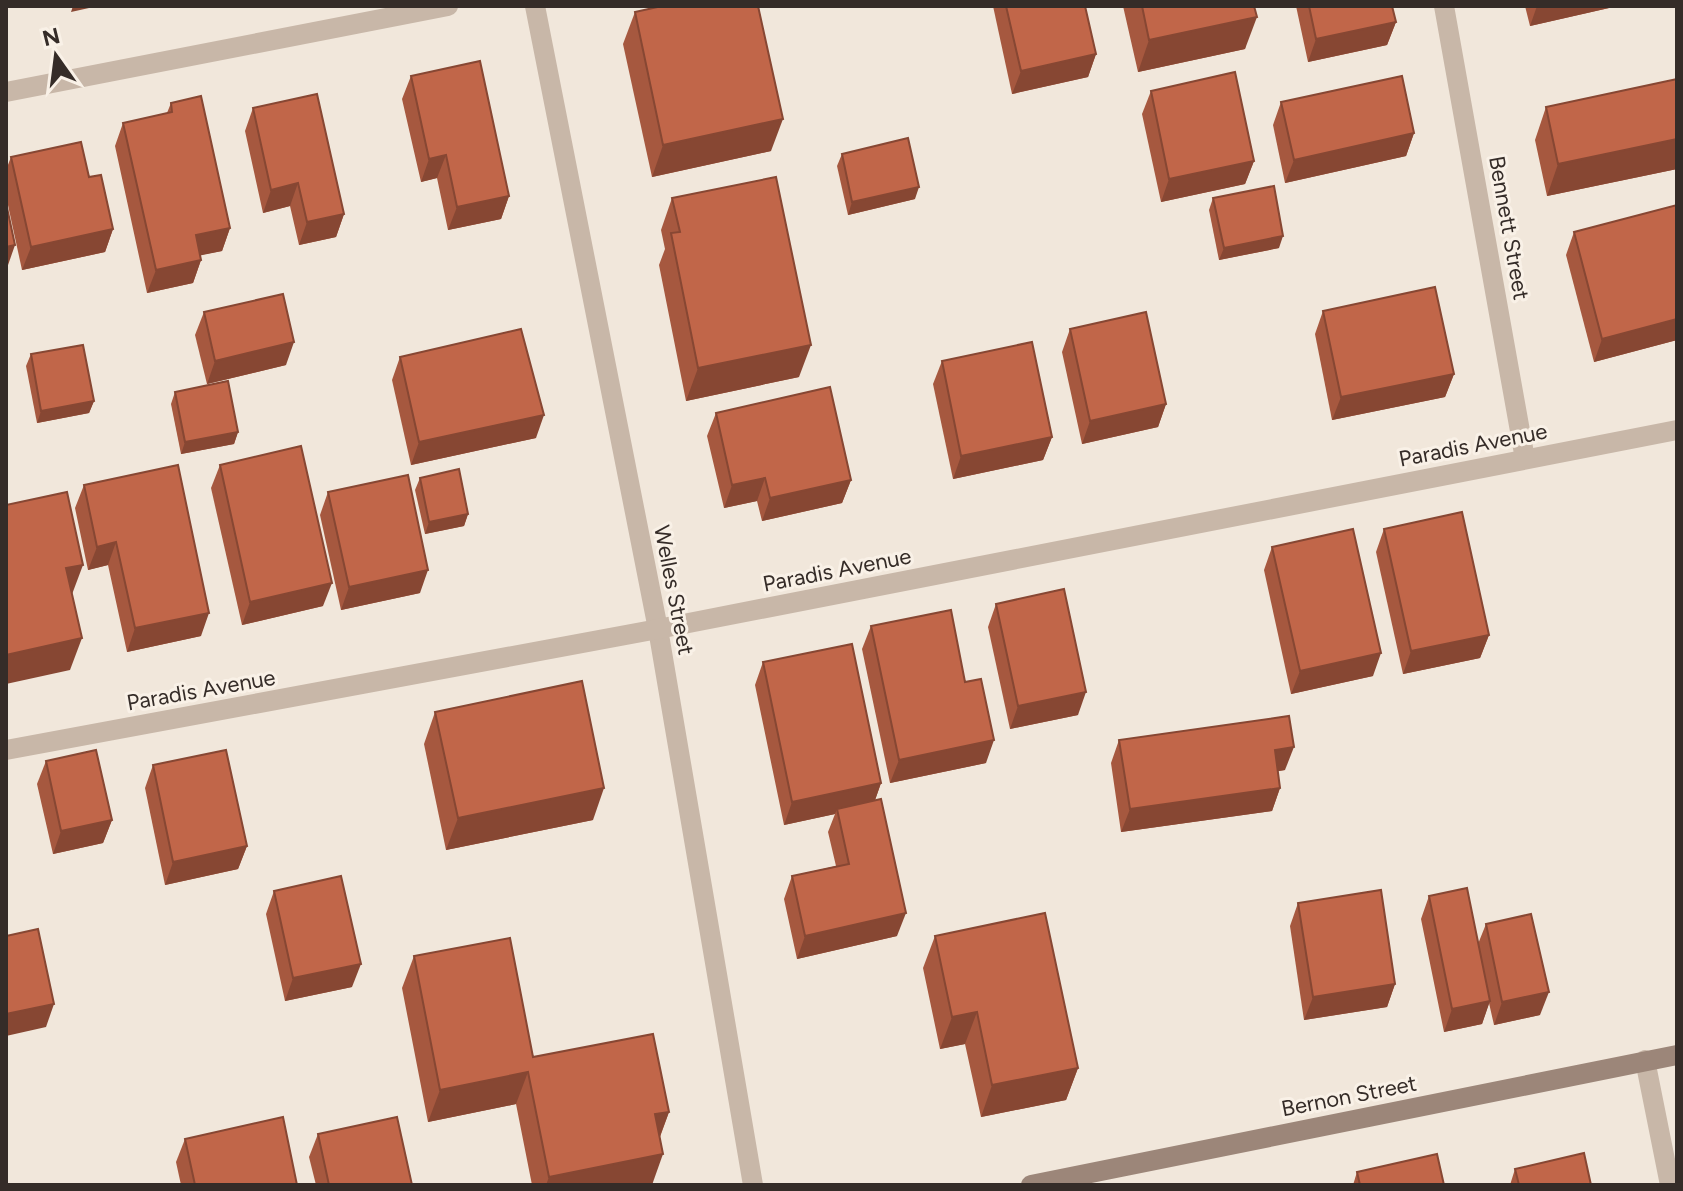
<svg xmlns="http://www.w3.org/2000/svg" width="1683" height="1191" font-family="Figtree,sans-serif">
  <rect width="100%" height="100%" fill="#f1e7db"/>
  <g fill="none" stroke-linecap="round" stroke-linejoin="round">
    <g stroke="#c8b7a8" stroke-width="20">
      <polyline points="535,6 658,629 753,1185"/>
      <polyline points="1444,6 1525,459"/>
      <polyline points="6,92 448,6"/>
      <polyline points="6,750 658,629 1677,430"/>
      <polyline points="1645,1060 1670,1185"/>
    </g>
    <polyline stroke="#9c8679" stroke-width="20" points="1031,1185 1677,1055"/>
  </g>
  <g fill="#a6583f">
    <polygon points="993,6 1085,6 1096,54 1088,77 1012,94"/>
    <polygon points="1123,6 1254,6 1245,49 1138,72"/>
    <polygon points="1296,6 1392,6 1396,22 1387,45 1308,62"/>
    <polygon points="1525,6 1610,6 1609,8 1530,26"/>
    <polygon points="635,12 771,151 652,177 623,44"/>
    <polygon points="411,76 509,196 501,219 448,230 437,178 421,182 402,99"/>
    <polygon points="1677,79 1677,169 1547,196 1535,140 1546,107"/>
    <polygon points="1151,91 1254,161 1245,184 1161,202 1142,114"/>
    <polygon points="1281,102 1414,133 1406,156 1285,183 1273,125"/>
    <polygon points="171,103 230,228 222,251 200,255 201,260 193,283 147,293 115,146 123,123 167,113"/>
    <polygon points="253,108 344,214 336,237 299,245 290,206 263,213 245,131"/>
    <polygon points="842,154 915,199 848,215 837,166"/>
    <polygon points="11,157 89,177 113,229 105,252 22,270 6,196 6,170"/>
    <polygon points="672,198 799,377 686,401 659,265 665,249 661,230"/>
    <polygon points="1213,198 1279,248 1219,260 1209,210"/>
    <polygon points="1677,205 1677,340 1594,362 1566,255 1574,232"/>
    <polygon points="1323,311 1454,374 1445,397 1332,420 1315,334"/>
    <polygon points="204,312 286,365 207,384 195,335"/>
    <polygon points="1070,329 1166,404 1158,427 1082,444 1062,352"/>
    <polygon points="31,354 94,401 89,413 37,423 26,366"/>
    <polygon points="400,357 536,438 411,465 392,380"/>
    <polygon points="942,361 1052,437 1043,460 953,479 933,384"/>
    <polygon points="175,392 238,432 234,444 181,454 171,404"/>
    <polygon points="716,413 851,480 842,503 762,521 757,501 724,508 707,436"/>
    <polygon points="220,465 323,606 242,625 211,488"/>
    <polygon points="420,478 468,514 464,526 425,534 415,490"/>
    <polygon points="84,485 201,636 127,652 108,565 88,570 75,508"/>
    <polygon points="328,492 420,593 341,610 320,515"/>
    <polygon points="1384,529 1489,635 1480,658 1403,674 1376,552"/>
    <polygon points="1272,547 1373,676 1291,694 1264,570"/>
    <polygon points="996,604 1078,715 1010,729 988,627"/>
    <polygon points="871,626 986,763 890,783 862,649"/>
    <polygon points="763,662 881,783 875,800 897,936 797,959 784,899 792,876 836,866 828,832 835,814 784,825 755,685"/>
    <polygon points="435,712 593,820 446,850 424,744"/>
    <polygon points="1119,740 1285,770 1278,771 1280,788 1272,811 1121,832 1111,763"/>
    <polygon points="46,761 112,820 103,843 53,854 37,784"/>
    <polygon points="153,765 247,846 238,869 165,885 145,788"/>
    <polygon points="274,891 352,987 285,1001 266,914"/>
    <polygon points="1429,896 1478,944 1486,924 1540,1015 1494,1025 1489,1003 1482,1024 1444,1032 1421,919"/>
    <polygon points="1298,903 1395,984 1387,1007 1304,1020 1290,926"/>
    <polygon points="935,936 1078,1068 1066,1100 981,1117 965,1044 940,1049 923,968"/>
    <polygon points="414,956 533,1057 669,1112 660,1137 652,1185 532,1185 516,1104 428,1122 402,988"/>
    <polygon points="318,1134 412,1185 316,1185 309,1157"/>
    <polygon points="185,1139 297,1185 181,1185 176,1162"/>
    <polygon points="1515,1169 1591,1185 1510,1185"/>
    <polygon points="1357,1172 1444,1185 1353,1185"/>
  </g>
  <g fill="#874733">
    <polygon points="73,6 98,6 71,12"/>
    <polygon points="1537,6 1610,6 1609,8 1530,26"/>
    <polygon points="1257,17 1245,49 1138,72 1149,40"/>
    <polygon points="1396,22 1387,45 1308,62 1316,39"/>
    <polygon points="1096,54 1088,77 1012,94 1021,71"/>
    <polygon points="783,119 771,151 652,177 663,145"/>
    <polygon points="1414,133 1406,156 1285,183 1294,160"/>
    <polygon points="1677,139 1677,169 1547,196 1558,164"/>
    <polygon points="446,155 437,178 421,182 429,159"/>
    <polygon points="1254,161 1245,184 1161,202 1169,179"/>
    <polygon points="298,183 290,206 263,213 271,190"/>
    <polygon points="919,187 915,199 848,215 852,202"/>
    <polygon points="509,196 501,219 448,230 457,207"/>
    <polygon points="344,214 336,237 299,245 307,222"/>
    <polygon points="230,228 222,251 188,258 196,235"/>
    <polygon points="113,229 105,252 22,270 31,247"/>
    <polygon points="1283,236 1279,248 1219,260 1224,248"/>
    <polygon points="15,245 7,268 6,268 6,247"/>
    <polygon points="201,260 193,283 147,293 156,270"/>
    <polygon points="1677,319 1677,340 1594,362 1602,339"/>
    <polygon points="294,342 286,365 207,384 215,361"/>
    <polygon points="811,345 799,377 686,401 698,368"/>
    <polygon points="1454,374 1445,397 1332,420 1341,397"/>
    <polygon points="94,401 89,413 37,423 41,411"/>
    <polygon points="1166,404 1158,427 1082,444 1090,421"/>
    <polygon points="544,415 536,438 411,465 419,442"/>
    <polygon points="238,432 234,444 181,454 185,442"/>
    <polygon points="1052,437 1043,460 953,479 961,456"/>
    <polygon points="765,478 757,501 724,508 732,485"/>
    <polygon points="851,480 842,503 762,521 770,498"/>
    <polygon points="468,514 464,526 425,534 429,522"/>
    <polygon points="116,542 108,565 88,570 97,547"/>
    <polygon points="83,565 71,597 66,568"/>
    <polygon points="428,570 420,593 341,610 349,587"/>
    <polygon points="332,583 323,606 242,625 250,602"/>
    <polygon points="209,613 201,636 127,652 135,628"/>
    <polygon points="1489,635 1480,658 1403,674 1411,651"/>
    <polygon points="82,638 70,670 6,684 6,655"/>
    <polygon points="1381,653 1373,676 1291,694 1300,671"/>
    <polygon points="1086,692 1078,715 1010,729 1018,706"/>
    <polygon points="994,740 986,763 890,783 899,760"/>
    <polygon points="1294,747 1285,770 1267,773 1275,750"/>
    <polygon points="881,783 873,806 837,809 835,814 784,825 792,802"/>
    <polygon points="604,788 593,820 446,850 458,818"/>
    <polygon points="1280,788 1272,811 1121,832 1130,809"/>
    <polygon points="112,820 103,843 53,854 61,831"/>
    <polygon points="247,846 238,869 165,885 173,862"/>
    <polygon points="906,913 897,936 797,959 805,936"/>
    <polygon points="361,964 352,987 285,1001 293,978"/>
    <polygon points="1395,984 1387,1007 1304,1020 1313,997"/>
    <polygon points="1549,992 1540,1015 1494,1025 1502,1002"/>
    <polygon points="1490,1001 1482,1024 1444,1032 1452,1009"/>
    <polygon points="54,1004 46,1027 6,1036 6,1014"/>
    <polygon points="977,1012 965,1044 940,1049 952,1017"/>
    <polygon points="1078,1068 1066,1100 981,1117 992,1085"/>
    <polygon points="528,1072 516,1104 428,1122 440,1090"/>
    <polygon points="669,1112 657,1144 655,1114"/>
    <polygon points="663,1154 652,1185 546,1185 549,1177"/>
  </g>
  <g fill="#c16649" stroke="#874733" stroke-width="2">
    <polygon points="662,6 758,6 783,119 663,145 635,12"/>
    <polygon points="1006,6 1085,6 1096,54 1021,71"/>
    <polygon points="1142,6 1254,6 1257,17 1149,40"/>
    <polygon points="1309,6 1392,6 1396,22 1316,39"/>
    <polygon points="480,61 509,196 457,207 446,155 429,159 411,76"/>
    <polygon points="1235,72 1254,161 1169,179 1151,91"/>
    <polygon points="1402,76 1414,133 1294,160 1281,102"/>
    <polygon points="1677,79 1677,139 1558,164 1546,107"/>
    <polygon points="317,94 344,214 307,222 298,183 271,190 253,108"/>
    <polygon points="201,96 230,228 196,235 201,260 156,270 123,123 172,112 171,103"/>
    <polygon points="908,138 919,187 852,202 842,154"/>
    <polygon points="81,142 89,177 101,175 113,229 31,247 11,157"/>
    <polygon points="776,177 811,345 698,368 671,233 680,232 672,198"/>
    <polygon points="1274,186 1283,236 1224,248 1213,198"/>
    <polygon points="6,203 15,245 6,247"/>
    <polygon points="1677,205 1677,319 1602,339 1574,232"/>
    <polygon points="1435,287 1454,374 1341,397 1323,311"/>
    <polygon points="283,294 294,342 215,361 204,312"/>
    <polygon points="1146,312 1166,404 1090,421 1070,329"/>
    <polygon points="521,329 544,415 419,442 400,357"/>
    <polygon points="1032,342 1052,437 961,456 942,361"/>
    <polygon points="83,345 94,401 41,411 31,354"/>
    <polygon points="228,381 238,432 185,442 175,392"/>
    <polygon points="830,387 851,480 770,498 765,478 732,485 716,413"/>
    <polygon points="301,446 332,583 250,602 220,465"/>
    <polygon points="178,465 209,613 135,628 116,542 97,547 84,485"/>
    <polygon points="459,469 468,514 429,522 420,478"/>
    <polygon points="408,475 428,570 349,587 328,492"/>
    <polygon points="67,492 83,565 66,568 82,638 6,655 6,505"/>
    <polygon points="1462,512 1489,635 1411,651 1384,529"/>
    <polygon points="1353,529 1381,653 1300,671 1272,547"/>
    <polygon points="1064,589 1086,692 1018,706 996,604"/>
    <polygon points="951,610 965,682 981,679 994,740 899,760 871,626"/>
    <polygon points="852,644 881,783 792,802 763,662"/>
    <polygon points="582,681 604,788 458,818 435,712"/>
    <polygon points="1289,716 1294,747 1275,750 1280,788 1130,809 1119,740"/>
    <polygon points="96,750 112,820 61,831 46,761"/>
    <polygon points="226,750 247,846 173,862 153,765"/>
    <polygon points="881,799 906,913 805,936 792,876 849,864 837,809"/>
    <polygon points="341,876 361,964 293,978 274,891"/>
    <polygon points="1467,888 1490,1001 1452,1009 1429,896"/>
    <polygon points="1381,890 1395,984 1313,997 1298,903"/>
    <polygon points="1045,913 1078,1068 992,1085 977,1012 952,1017 935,936"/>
    <polygon points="1531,914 1549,992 1502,1002 1486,924"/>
    <polygon points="38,929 54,1004 6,1014 6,936"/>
    <polygon points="510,938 533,1057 653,1034 669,1112 655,1114 663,1154 549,1177 528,1072 440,1090 414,956"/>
    <polygon points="283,1117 297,1185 195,1185 185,1139"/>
    <polygon points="397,1117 412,1185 329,1185 318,1134"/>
    <polygon points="1584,1153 1591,1185 1519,1185 1515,1169"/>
    <polygon points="1437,1154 1444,1185 1360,1185 1357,1172"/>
  </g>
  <g text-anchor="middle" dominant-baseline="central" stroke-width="6" stroke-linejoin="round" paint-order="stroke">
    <g font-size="22" fill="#352c28" stroke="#f9f1e7">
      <text transform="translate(1509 228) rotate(80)">Bennett Street</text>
      <text transform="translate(1473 445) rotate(-11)">Paradis Avenue</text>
      <text transform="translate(837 570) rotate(-11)">Paradis Avenue</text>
      <text transform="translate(674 590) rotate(79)">Welles Street</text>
      <text transform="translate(201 690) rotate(-10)">Paradis Avenue</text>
      <text transform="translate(1349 1096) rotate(-11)">Bernon Street</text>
    </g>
  </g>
  <rect width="1683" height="1191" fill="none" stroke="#352c28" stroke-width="16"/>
  <g transform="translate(56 56) rotate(346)" stroke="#f9f1e7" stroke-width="6" paint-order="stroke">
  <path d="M0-6L14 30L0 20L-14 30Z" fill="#352c28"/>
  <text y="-12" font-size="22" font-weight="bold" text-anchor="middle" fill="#352c28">N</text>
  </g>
</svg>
